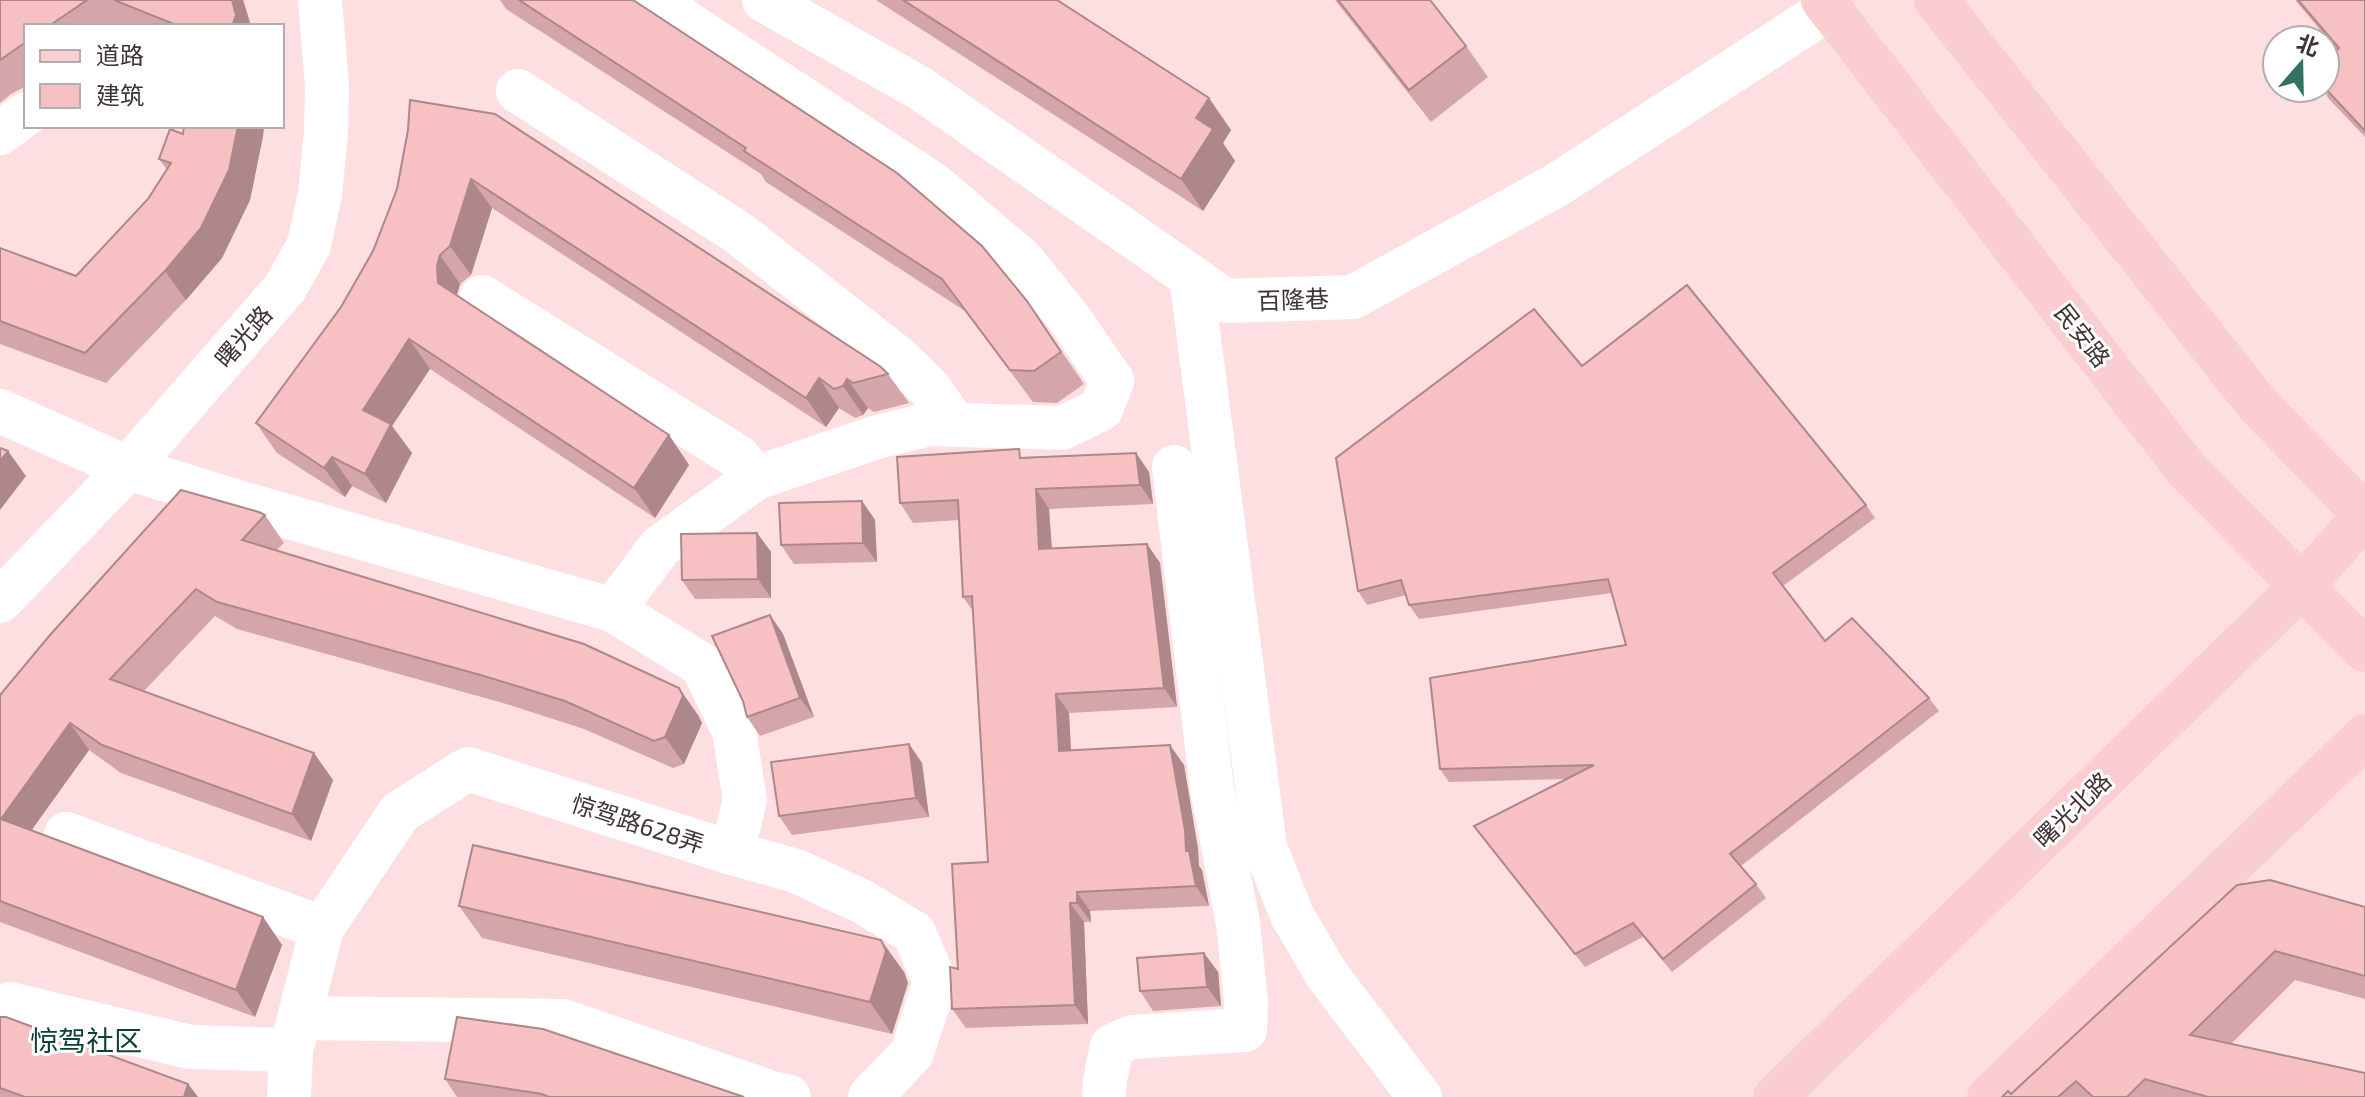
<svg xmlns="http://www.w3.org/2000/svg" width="2365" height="1097" font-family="'Exo 2','Noto Sans SC',sans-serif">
  <rect width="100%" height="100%" fill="#fedfe1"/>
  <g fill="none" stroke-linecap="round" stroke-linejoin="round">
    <g stroke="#fff" stroke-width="44">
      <polyline points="764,0 921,89 1226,301 1353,297 1555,186 1830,8"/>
      <polyline points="518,91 737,232 896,356 930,389 955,425"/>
      <polyline points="0,133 26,114"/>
      <polyline points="1191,277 1265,847 1292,915 1327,975 1420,1097"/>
      <polyline points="482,297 738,457 756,478"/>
      <polyline points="0,411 128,468 241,503 613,610 702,665 734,731 745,800 732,853 468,769 400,812 322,928 291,1050 289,1097"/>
      <polyline points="0,601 128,468 285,288 309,245 320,194 326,134 327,86 320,0"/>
      <polyline points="613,610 660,547 756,478 877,437 930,424 1062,428 1101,409 1112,381 1069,318 1022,260 934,185 652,0"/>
      <polyline points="66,834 322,928"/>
      <polyline points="732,853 796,871 863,902 914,933 935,982 912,1053 870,1097"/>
      <polyline points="9,1004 190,1047 291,1050"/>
      <polyline points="299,1018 563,1021 772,1093 789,1097"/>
      <polyline points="1104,1097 1105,1080 1112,1046 1132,1037 1245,1030 1246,1002 1238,923 1212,789 1174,467"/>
    </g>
    <g stroke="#faced1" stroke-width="44">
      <polyline points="1823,0 2187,470 2365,650"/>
      <polyline points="1936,0 2259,406 2365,515"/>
      <polyline points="1775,1097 2301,587 2365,516"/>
      <polyline points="1989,1097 2365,736"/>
    </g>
  </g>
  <g fill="#d4a6a9">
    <polygon points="0,0 243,0 251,26 125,26 118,23 114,26 26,26 26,86 11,94 0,103"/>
    <polygon points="500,0 633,0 1027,301 1084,384 1057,403 1033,402 965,311 766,182 761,174 506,9"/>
    <polygon points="876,0 1057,0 1231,130 1223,143 1235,161 1203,211"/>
    <polygon points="1335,0 1430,0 1466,46 1488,77 1431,122"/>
    <polygon points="2295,0 2365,0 2365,137 2329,99 2322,88 2325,88 2337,50"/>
    <polygon points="184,126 264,126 263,136 250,200 222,258 186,300 106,383 0,344 0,248 76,276 148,199 167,170 159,159 183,134"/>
    <polygon points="408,130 888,374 909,403 874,412 868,408 863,415 855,418 839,408 826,427 492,208 471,275 460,284 457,295 669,435 689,465 655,518 430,369 392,426 412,453 386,503 352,486 345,497 277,453 256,423 341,307 373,251 397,189"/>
    <polygon points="1582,366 1866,505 1875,518 1783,586 1825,641 1929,698 1939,711 1741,866 1756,884 1766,898 1672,972 1643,937 1585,967 1474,826 1565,779 1449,782 1440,769 1626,645 1612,593 1419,619 1409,605 1406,595 1367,605 1358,591"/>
    <polygon points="1136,453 1149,472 1153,504 1049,509 1052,549 1147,544 1160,563 1177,707 1069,713 1071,751 1184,765 1198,849 1199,866 1202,870 1209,906 1090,911 1091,922 1084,922 1088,1024 966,1028 952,1009 958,969 988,862 973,611 963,597 959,520 913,523 900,503 1025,457"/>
    <polygon points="862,501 875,520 877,562 794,564 781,545"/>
    <polygon points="265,515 284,543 276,551 698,715 702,723 684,764 673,768 584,729 503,703 237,629 215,616 143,692 333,780 311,841 121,773 89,750 31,831 263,917 282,945 255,1017 0,922 0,695"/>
    <polygon points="757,533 771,552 771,598 695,599 682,580"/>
    <polygon points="770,615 783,634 814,717 760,736 747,717"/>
    <polygon points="909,744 922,763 929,817 792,835 779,816"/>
    <polygon points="2270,880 2365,907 2365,999 2295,980 2231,1044 2365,1097 2002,1097 2011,1094"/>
    <polygon points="459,906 904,972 908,983 892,1034 482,938"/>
    <polygon points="1204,953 1218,972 1221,1006 1153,1011 1140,991"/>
    <polygon points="0,1017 188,1084 198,1097 0,1097"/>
    <polygon points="445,1079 744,1097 457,1097"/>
  </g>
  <g fill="#ad8789">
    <polygon points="232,0 243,0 251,26 232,26"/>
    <polygon points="1209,98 1231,130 1223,143 1235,161 1203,211 1181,179 1196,118"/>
    <polygon points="238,126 264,126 263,136 250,200 222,258 186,300 165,271"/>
    <polygon points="471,179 492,208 471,275 450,246"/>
    <polygon points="440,255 460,284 457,295 438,283 437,266"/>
    <polygon points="409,339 430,369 392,426 412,453 386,503 365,474 363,410"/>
    <polygon points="819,378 839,408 826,427 806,398"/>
    <polygon points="847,379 868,408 863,415 843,386"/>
    <polygon points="669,435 689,465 655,518 634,488"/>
    <polygon points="8,451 26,476 0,510 0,461"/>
    <polygon points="1136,453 1149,472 1153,504 1140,485"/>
    <polygon points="332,457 352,486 345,497 324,468"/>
    <polygon points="1036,489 1049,509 1053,568 1039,549"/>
    <polygon points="862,501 875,520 877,562 863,543"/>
    <polygon points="757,533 771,552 771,598 758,579"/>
    <polygon points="1147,544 1160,563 1177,707 1164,688"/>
    <polygon points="770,615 783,634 814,717 800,698"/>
    <polygon points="679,688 698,715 702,723 684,764 665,737"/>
    <polygon points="1056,694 1069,713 1072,771 1059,751"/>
    <polygon points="70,723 89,750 20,846 1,819"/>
    <polygon points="909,744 922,763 929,817 916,798"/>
    <polygon points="1170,745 1184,765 1198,849 1199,866 1202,870 1209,906 1196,886 1186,851"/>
    <polygon points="314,753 333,780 311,841 292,814"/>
    <polygon points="1077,892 1090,911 1091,922 1077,903"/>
    <polygon points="1070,903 1084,922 1088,1024 1075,1005"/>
    <polygon points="263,917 282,945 255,1017 236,990"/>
    <polygon points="881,940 904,972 908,983 892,1034 870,1002"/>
    <polygon points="1204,953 1218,972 1221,1006 1207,987"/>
    <polygon points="188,1084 198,1097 184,1097"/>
  </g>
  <g fill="#f7c1c4" stroke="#ad8789" stroke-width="2">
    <polygon points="0,0 87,0 49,26 26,26 26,42 0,60"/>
    <polygon points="114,0 232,0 236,15 232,26 175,26 174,24"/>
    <polygon points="519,0 633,0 897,173 982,246 1027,301 1061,352 1034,371 1010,370 942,279 744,151 746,148"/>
    <polygon points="903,0 1057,0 1209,98 1196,118 1213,129 1181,179"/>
    <polygon points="1338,0 1430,0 1466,46 1409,90"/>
    <polygon points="2298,0 2365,0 2365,131 2325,88 2325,62 2339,48"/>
    <polygon points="410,100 495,114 881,367 888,374 853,383 847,379 843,386 834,389 819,378 806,398 471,179 450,246 440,255 437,266 438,283 669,435 634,488 409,339 363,410 391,424 365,474 332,457 324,468 256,423 341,307 373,251 397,189 408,130"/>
    <polygon points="184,126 238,126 229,170 201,228 165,271 85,353 0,321 0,248 76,276 148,199 171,163 159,159 170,129 183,134"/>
    <polygon points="1687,285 1866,505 1773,573 1825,641 1852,618 1929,698 1730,854 1756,884 1663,959 1633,923 1575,954 1474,826 1594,765 1440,769 1430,678 1626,645 1608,579 1409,605 1401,580 1358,591 1336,458 1534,309 1582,366"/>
    <polygon points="0,448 8,451 0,461"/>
    <polygon points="1019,449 1020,458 1136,453 1140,485 1036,489 1039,549 1147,544 1164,688 1056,694 1059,751 1170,745 1185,830 1186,851 1189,851 1196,886 1077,892 1077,903 1070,903 1075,1005 952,1009 950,967 958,969 952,864 988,862 972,596 963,597 958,500 900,503 897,457"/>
    <polygon points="181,490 259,512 265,515 242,540 584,644 679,688 683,696 665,737 654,741 565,701 484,676 217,602 196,589 110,679 314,753 292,814 102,745 70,723 1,819 263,917 236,990 0,901 0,695 50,635"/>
    <polygon points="862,501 863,543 781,545 779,503"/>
    <polygon points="757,533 758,579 682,580 681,534"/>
    <polygon points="770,615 800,698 747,717 743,701 712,636"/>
    <polygon points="909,744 916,798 779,816 771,762"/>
    <polygon points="473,845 881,940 886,951 870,1002 459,906"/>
    <polygon points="2270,880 2365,907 2365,976 2275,951 2190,1035 2365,1073 2365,1097 2208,1097 2145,1079 2127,1097 2093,1097 2076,1081 2058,1097 2002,1097 2008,1091 2011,1094 2237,885"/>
    <polygon points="1204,953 1207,987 1140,991 1137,958"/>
    <polygon points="0,1017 6,1017 188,1084 184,1097 25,1097 0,1088"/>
    <polygon points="457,1017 543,1029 744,1097 549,1097 542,1094 445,1079"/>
  </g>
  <g text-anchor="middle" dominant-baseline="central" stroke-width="6" stroke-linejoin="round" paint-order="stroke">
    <g font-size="24" fill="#403435" stroke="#fff">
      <text transform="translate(1293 299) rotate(-2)">百隆巷</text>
      <text transform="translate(2083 335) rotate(52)">民安路</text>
      <text transform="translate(243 336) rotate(-49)">曙光路</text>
      <text transform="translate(2072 809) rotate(-44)">曙光北路</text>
      <text transform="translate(638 823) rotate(18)">惊驾路628弄</text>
    </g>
    <g font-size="28" fill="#0a4236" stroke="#fff">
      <text x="86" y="1040">惊驾社区</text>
    </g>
  </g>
  <rect x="24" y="24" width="260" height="104" fill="#ffffff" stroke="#b3aeae" stroke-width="2"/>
  <rect x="40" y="50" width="40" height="12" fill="#faced1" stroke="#b3aeae" stroke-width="2"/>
  <text x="96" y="64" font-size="24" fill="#403435">道路</text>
  <rect x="40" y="84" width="40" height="24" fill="#f7c1c4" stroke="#b3aeae" stroke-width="2"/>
  <text x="96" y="104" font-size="24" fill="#403435">建筑</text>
  <g transform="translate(2301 64) rotate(20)"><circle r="38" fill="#ffffff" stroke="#b3aeae" stroke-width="2"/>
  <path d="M0-6L14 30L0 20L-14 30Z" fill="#317261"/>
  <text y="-12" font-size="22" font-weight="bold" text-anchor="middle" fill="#403435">北</text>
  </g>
</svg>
